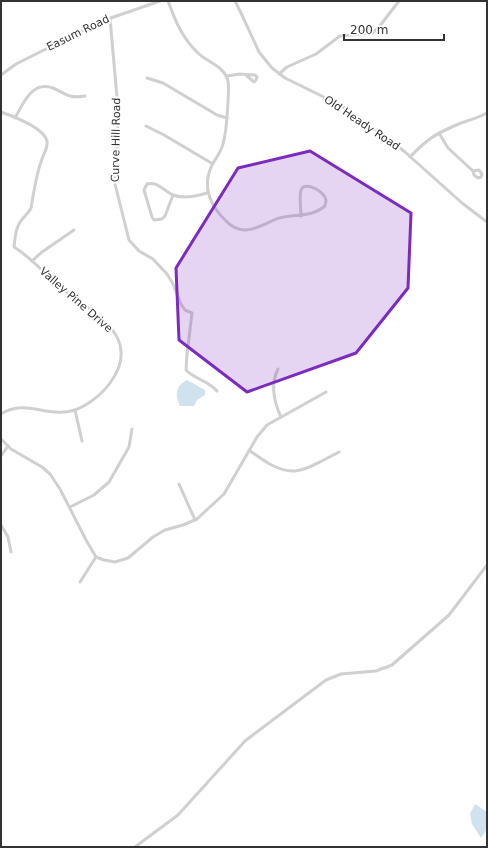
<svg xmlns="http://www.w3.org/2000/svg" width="488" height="848" font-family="'DejaVu Sans',sans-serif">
  <rect width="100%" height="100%" fill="#fff"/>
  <g fill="#cfe2ee">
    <path d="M187 380 205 390V395L197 400 194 406H180C175 395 175 386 187 380Z"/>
    <polygon points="475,804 487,812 487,829 481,838 472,824 470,814"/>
  </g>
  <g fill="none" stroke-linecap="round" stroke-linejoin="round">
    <g stroke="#d0d0d0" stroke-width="3">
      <path d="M168 1C175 20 182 38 198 53 207 62 222 65 227 78 230 84 228 95 228 102 227 115 227 130 223 144 221 152 216 158 212 165 202 186 209 204 225 220 241 237 255 229 274 220 291 212 308 220 325 206 325 204 326 202 326 200 325 192 305 180 301 190 299 195 301 210 301 216"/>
      <polyline points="235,1 242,15 259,52 272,68 285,78 340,105 385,136 405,152 462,203 487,222"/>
      <path d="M110 18 118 109 117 165 114 180 129 240 139 251 153 259 167 274 172 282 181 304 185 310 192 313 187 354 186 370C194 379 209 381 217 391"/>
      <polyline points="279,74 287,67 316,54 340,36 372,33 379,27 399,1"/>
      <polyline points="1,75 16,64 102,21 160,1"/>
      <polyline points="227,76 240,74 255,75 257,77 256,80 254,82 246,75"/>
      <polyline points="147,78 163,83 217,115 227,118"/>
      <path d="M1 112C13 116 44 128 47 141 48 148 44 153 42 159 36 174 34 192 31 208 28 214 22 218 19 224 15 231 15 239 14 247 30 257 42 270 55 283 74 299 108 317 118 339 131 368 100 401 75 410 48 419 26 398 1 414"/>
      <path d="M15 118C23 104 32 80 53 88 58 90 64 94 70 96 74 97 80 97 85 96"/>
      <polyline points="146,126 164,135 213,164"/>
      <polyline points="439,133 448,148 473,171 474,175 478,178 481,177 482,174 479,170 473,171"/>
      <path d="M410 157C428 138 437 133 461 123 470 120 478 118 487 113"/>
      <path d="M173 195 165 216 162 219 154 220 152 217 144 190 147 184C157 181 164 191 173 195 183 199 197 196 207 193"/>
      <polyline points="32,261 42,252 74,230"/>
      <path d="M278 369C270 385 274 402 281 417"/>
      <polyline points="75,410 82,441"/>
      <polyline points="1,439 11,449 42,467 50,474 60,489 86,540 96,557 104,560 115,562 128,558 153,537 165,530 183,525 197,519 224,494 257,437 267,425 326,392"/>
      <path d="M249 450C261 459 278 472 295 471 310 469 325 459 339 452"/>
      <polyline points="1,456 8,446"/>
      <polyline points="179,484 195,520"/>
      <polyline points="70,507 94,495 109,482 129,447 132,429"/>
      <polyline points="1,525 8,537 11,552"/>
      <polyline points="80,582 96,557"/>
      <polyline points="135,847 178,815 245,741 326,680 341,674 376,671 392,665 449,615 487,565"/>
    </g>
  </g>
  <path fill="#7b2cbf" fill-opacity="0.2" stroke="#7b2cbf" stroke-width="3" stroke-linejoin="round" d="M310 151 411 213 408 288 356 353 247 392 179 340 176 268 238 168Z"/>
  <g text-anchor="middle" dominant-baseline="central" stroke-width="4" stroke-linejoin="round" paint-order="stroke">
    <g font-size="11" fill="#333" stroke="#fff">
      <text transform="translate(78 33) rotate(-26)">Easum Road</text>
      <text transform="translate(362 123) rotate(34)">Old Heady Road</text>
      <text transform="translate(116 140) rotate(-89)">Curve Hill Road</text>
      <text transform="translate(76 300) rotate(41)">Valley Pine Drive</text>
    </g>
  </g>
  <rect width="488" height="848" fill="none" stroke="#333333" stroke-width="4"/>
  <path d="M344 34v6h100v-6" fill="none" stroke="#333333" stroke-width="2"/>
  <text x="350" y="34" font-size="12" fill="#333333" stroke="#ffffff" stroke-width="3" paint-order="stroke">200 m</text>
</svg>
